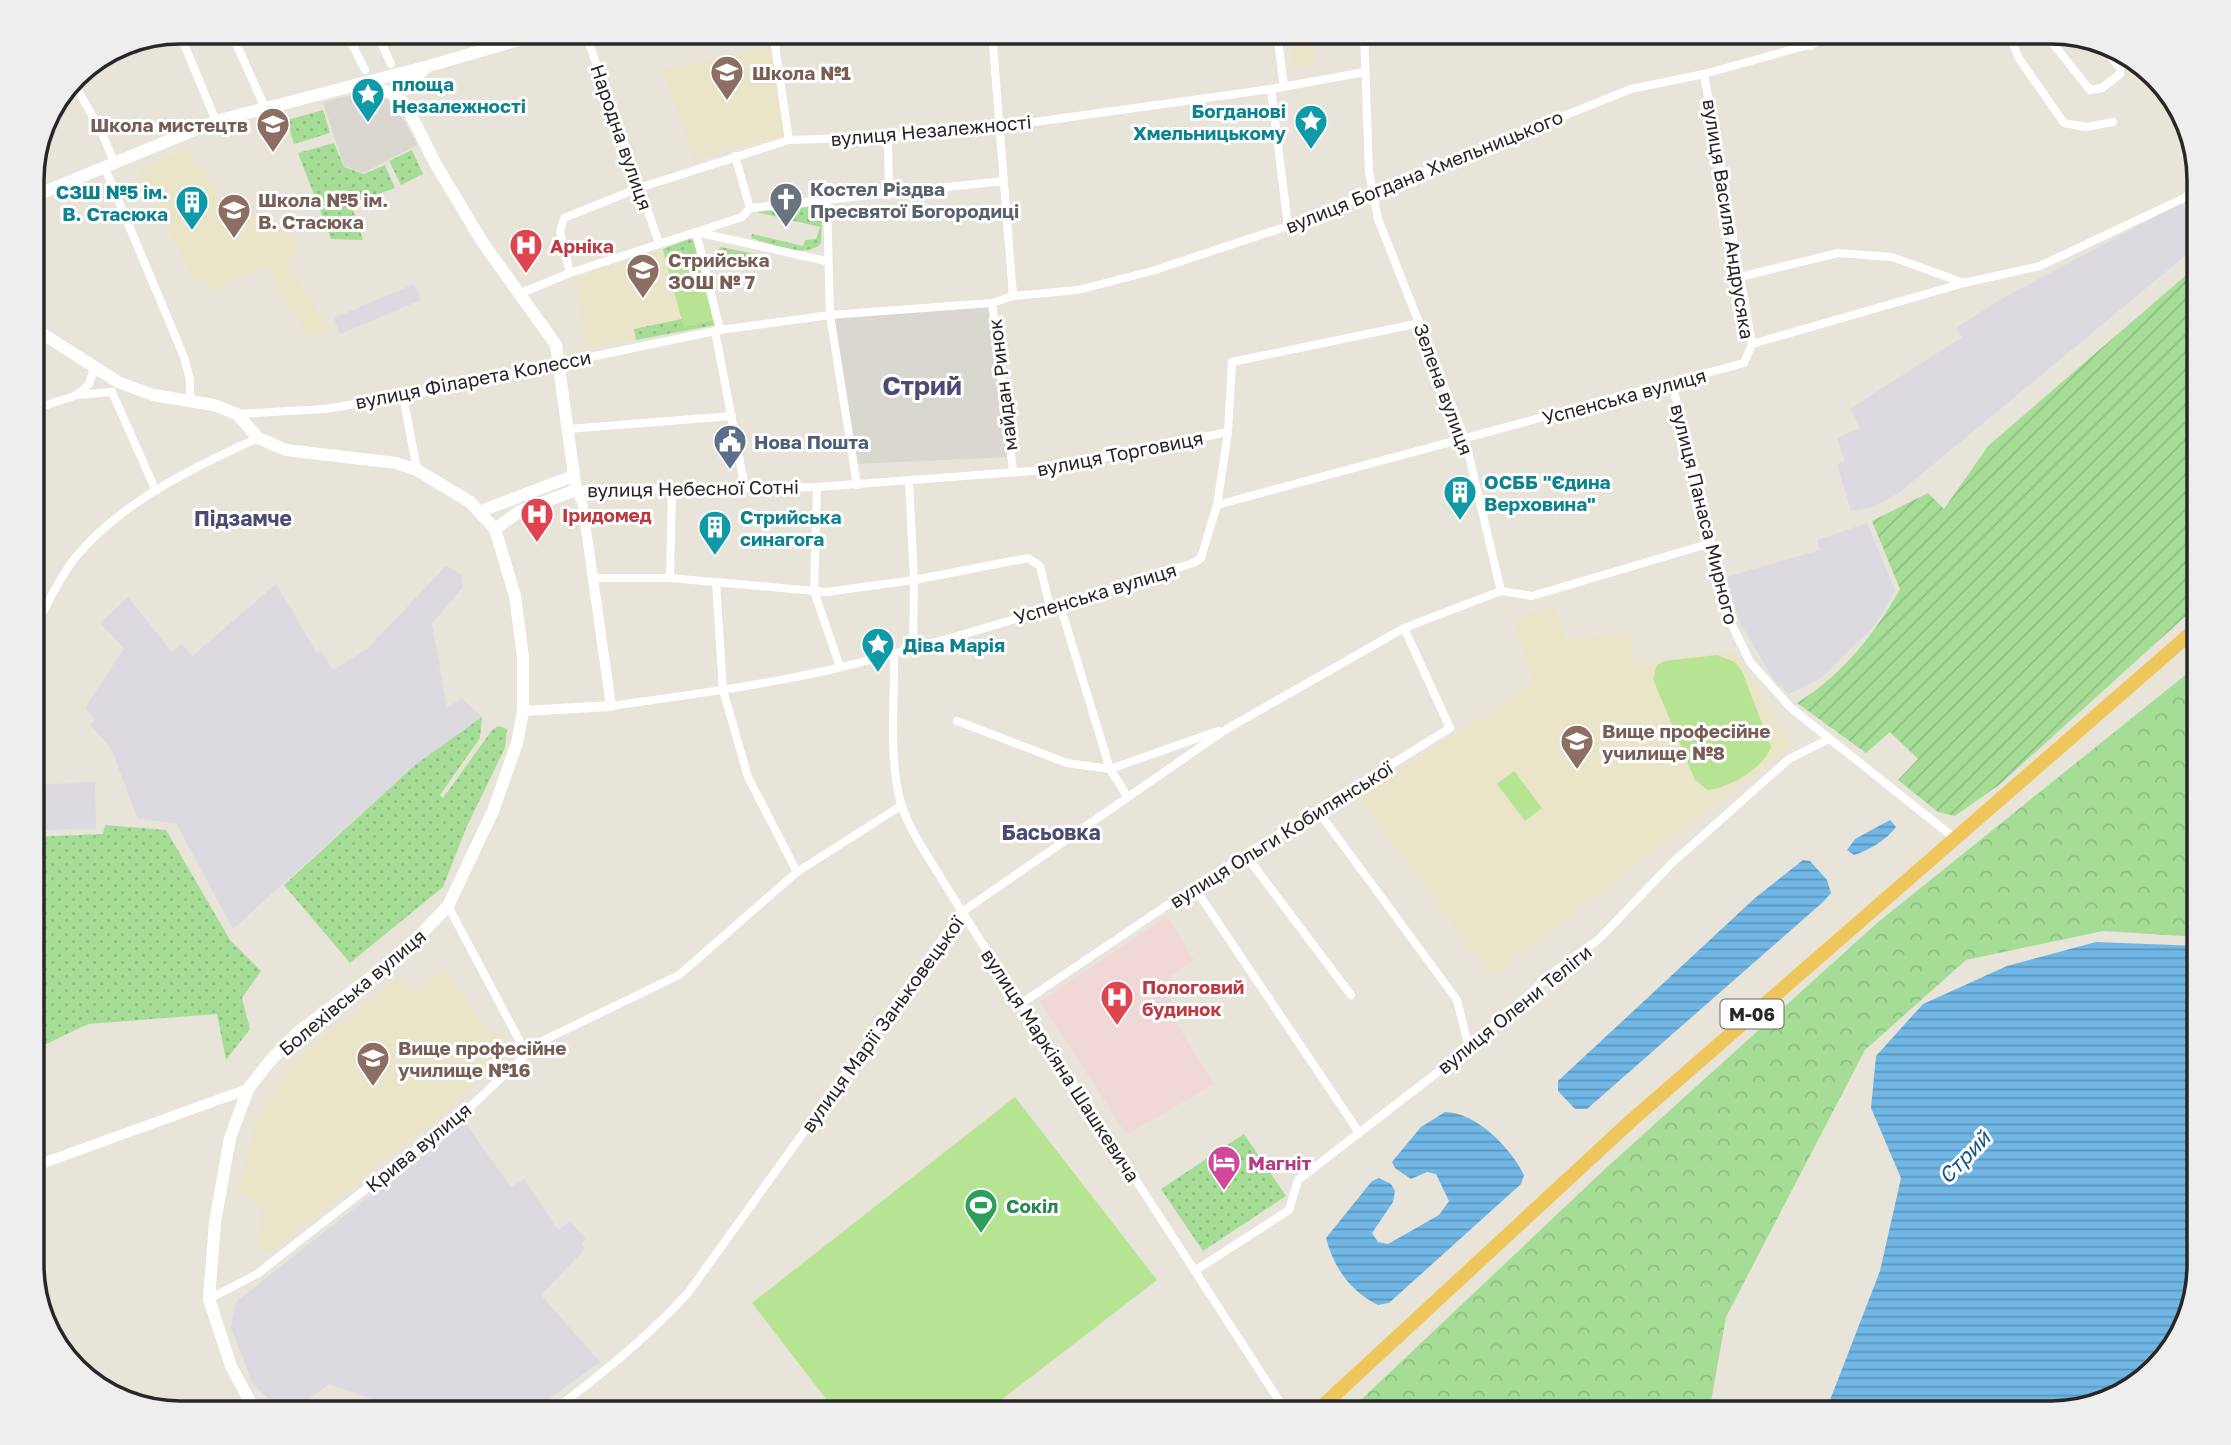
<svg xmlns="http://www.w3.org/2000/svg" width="2231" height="1445" font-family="'Golos Text',sans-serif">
  <defs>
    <pattern id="grass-dots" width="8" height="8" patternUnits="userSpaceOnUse" patternTransform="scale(1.75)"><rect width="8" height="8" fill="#a5dd97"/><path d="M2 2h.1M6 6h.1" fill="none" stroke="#8ebe82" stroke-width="1.8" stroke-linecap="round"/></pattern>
    <pattern id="forest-crowns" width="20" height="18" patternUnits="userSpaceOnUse" patternTransform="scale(1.75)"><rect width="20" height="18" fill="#a5dd97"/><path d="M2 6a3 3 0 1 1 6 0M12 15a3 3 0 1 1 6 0" fill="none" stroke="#8ebe82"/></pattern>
    <pattern id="garden-furrows" width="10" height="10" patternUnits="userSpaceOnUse" patternTransform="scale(1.75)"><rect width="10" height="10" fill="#a5dd97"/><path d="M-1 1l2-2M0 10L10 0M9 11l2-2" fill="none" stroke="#8ebe82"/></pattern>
    <pattern id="water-rules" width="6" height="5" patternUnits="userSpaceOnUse" patternTransform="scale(1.75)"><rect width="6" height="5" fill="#70b7e6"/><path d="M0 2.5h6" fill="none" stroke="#5c95ba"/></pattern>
  </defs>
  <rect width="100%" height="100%" fill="#e9e4d9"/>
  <g fill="#ddd9e1">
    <polygon points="2181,203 2198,224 2196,242 2191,251 1900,492 1873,507 1851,511 1837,464 1845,461 1837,438 1860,428 1850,409 1962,337 1956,328 2003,298"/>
    <polygon points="414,284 421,300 340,334 334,318"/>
    <polygon points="1867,523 1895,590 1876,624 1821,678 1789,694 1774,680 1739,621 1727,581 1729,576 1820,550 1817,540"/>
    <polygon points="446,566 461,574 463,587 432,624 447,708 462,698 482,717 415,765 233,929 176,823 138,819 111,748 90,725 95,719 85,708 124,648 100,623 128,597 172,652 181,643 192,656 276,584 317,653 321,651 333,670 368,648"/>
    <polygon points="95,782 96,829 32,830 32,785"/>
    <polygon points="464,1121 511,1187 524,1179 558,1230 570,1221 586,1239 581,1244 585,1249 541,1295 600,1362 530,1413 390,1413 374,1400 330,1384 288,1413 277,1407 253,1384 231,1328 236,1302"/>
  </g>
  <g fill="#eae4c8">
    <polygon points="1288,32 1311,32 1315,65 1293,68"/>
    <polygon points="774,46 786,136 750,142 695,160 662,69"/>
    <polygon points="189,149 196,168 204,166 221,205 243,197 263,229 283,222 301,252 285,260 329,329 309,339 266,266 210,291 204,279 195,282 138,169"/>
    <polygon points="690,239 693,240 713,328 586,347 575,279"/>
    <polygon points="1555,606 1565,640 1630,632 1635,664 1735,651 1791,746 1491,976 1358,797 1534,683 1512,618"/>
    <polygon points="445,969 491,1036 503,1031 509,1048 448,1111 270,1252 256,1249 262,1205 237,1192 256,1122 290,1065 398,977 413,994"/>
  </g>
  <polygon fill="#f0d8d6" points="1167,916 1194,960 1171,976 1171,1015 1214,1084 1127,1135 1040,1002"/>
  <g fill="url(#grass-dots)">
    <polygon points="323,110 330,133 294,144 287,120"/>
    <polygon points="334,143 344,167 364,174 385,165 395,188 351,204 363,240 331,239 298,153"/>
    <polygon points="412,150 423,174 401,185 389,161"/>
    <path d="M810 207H817L822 213 821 243C807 260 769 243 751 238L752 234 803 246 805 240 816 239 820 227 757 212Z"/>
    <polygon points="690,239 693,240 699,262 668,269 663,249"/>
    <polygon points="721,247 751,253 747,260 720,269 716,252"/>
    <polygon points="682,319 685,327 713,320 715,325 636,340 634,329"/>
    <polygon points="482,717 480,738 440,795 443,798 492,730 499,726 507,729 505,748 467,826 443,887 350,963 284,885 415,765"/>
    <polygon points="105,825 166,830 230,940 261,971 242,998 250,1029 226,1060 217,1014 88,1024 32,1051 32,837 103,834"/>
    <polygon points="1244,1134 1286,1196 1203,1251 1161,1189"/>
  </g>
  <polygon fill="url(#forest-crowns)" points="2199,664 2199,937 2103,931 1966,960 1865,1050 1726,1317 1709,1413 1347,1413 1605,1169 1877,923"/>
  <path fill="url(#garden-furrows)" d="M2199 264V604L1999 785 1955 816 1938 812 1898 780 1918 759 1890 732 1866 753 1797 703C1842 675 1874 635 1900 589L1872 521 1928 493 1944 509 1988 446Z"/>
  <g fill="#b7e493">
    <polygon points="699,262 713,320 684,328 668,269"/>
    <path d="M1717 655 1735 662 1742 671 1771 747C1765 767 1729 788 1708 790L1695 780 1653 679 1657 665 1665 661Z"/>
    <polygon points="1514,771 1542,808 1525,821 1497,784"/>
    <polygon points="1015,1097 1157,1280 984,1413 837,1413 752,1303"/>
  </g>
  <g fill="#d9d7cf">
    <polygon points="364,92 383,96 397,108 417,145 364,173 344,166 323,102"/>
    <polygon points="992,303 1011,457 854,464 830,315"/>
  </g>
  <g fill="url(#water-rules)">
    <path d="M1890 820 1896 827C1886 840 1870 850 1854 855L1847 850 1855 839Z"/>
    <polygon points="1803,860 1810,861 1827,880 1831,893 1823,902 1587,1109 1575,1109 1558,1091 1558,1081 1755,898"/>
    <polygon points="2096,942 2199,946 2199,1266 2175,1347 2125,1394 2052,1413 1825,1413 1880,1271 1901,1178 1871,1108 1876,1056 1923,1004 2007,966"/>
    <path d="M1445 1112C1477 1113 1510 1147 1524 1175L1521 1184 1389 1303 1378 1305C1350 1291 1334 1268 1326 1238L1372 1181 1379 1178 1391 1184 1395 1191 1393 1202 1372 1233 1378 1242 1388 1244 1439 1215 1449 1201 1436 1174 1427 1172 1411 1179 1395 1168 1392 1162 1421 1127Z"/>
  </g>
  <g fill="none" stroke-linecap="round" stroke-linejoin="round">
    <g stroke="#fff" stroke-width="8">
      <polyline points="179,32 216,121"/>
      <polyline points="231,32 265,108"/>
      <polyline points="346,32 365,70"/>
      <polyline points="376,32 391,64"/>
      <polyline points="585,32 659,243"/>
      <polyline points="773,32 789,140"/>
      <polyline points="992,32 1013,296"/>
      <polyline points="1277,32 1284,87"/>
      <polyline points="1364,32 1369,172 1378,219 1465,439 1501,591"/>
      <polyline points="1805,32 1810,46"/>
      <polyline points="2017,32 2014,46 2018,57 2064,123 2086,127 2113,122"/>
      <polyline points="2044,32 2090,90 2102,88 2120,74 2120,68 2101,46"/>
      <polyline points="72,80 101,131 114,162"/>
      <polyline points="1271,89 1288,226"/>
      <polyline points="888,137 889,195"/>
      <polyline points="735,156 750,208"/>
      <polyline points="104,166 184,357 190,380 190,401"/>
      <polyline points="827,201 830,315 857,485"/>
      <polyline points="750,208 1004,181"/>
      <polyline points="696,232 826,261"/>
      <polyline points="696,232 720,330"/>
      <polyline points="570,273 560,232 564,218 639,188 789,140 888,137 999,127 1271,89 1365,72"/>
      <polyline points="1740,277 1838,253 1892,257 1964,283"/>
      <polyline points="521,293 570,273 742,217 750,208"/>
      <polyline points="992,303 1013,470"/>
      <polyline points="715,331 745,488"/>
      <polyline points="1752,344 1964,283 2040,266 2184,198 2199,186"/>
      <polyline points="1672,383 1730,621 1750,662 1791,708 1957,840"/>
      <polyline points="112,392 156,491"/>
      <polyline points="78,394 89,384 94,368"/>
      <polyline points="403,396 417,470"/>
      <polyline points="32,410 77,395 112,392"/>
      <polyline points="237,414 325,409 403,396 720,330 830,315 992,303 1013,296 1078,290 1152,271 1288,226 1631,89 1704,74 1855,32"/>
      <polyline points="568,429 732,416"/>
      <polyline points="909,481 914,580 913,647"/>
      <polyline points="817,487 814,591 840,667"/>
      <polyline points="576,490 817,487 1045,470 1228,432"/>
      <polyline points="1217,505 1228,432 1232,362 1420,323"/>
      <polyline points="595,578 670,578 826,592 914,580 1028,558 1040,566 1050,607"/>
      <polyline points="670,578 672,490"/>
      <polyline points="716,583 723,690 748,777 797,872"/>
      <polyline points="1501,591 1532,596 1711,543"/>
      <polyline points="1060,605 1110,769 1127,796"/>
      <path d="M32 632C46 608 58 579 75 558 119 503 196 466 258 438"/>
      <path d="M894 653C895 701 888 757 901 804 911 836 945 882 962 912L1287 1413"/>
      <path d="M611 706C688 695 766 685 842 667 960 638 1077 600 1193 563L1201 558 1217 505 1744 363 1752 344 1704 74"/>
      <polyline points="957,721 1067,763 1110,769 1218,731"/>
      <polyline points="1318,811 1457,1000 1469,1048"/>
      <polyline points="1247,857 1351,995"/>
      <polyline points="1194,887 1358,1131"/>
      <polyline points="448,906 526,1053"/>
      <polyline points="1022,1003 1194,887 1450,728 1404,628"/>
      <polyline points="1196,1270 1289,1210 1298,1180 1469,1048 1555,971 1599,939 1672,863 1789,759 1829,739"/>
      <polyline points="209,1299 257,1274 466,1111 538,1043 679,975 797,872 902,805"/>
      <path d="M550 1413C599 1376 646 1339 688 1293L962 912 1225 730 1404 628 1501 591"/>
    </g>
    <g stroke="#fff" stroke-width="10">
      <polyline points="523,711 611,706 582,501 576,490"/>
      <polyline points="32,1167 248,1089"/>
    </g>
    <g stroke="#fff" stroke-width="12">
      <polyline points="360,84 392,93 407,107 435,163 483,243 556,345 576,490 520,511 495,529"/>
      <polyline points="392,93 403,91 425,68"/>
      <polyline points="32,197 216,121 425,67 546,32"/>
      <polyline points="32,327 118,382 153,395 214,405 237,414 258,438 286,450 396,463 417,470 470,502 495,529 515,596 523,657 523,711 517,743 493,811 448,906 402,954 298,1032 270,1061 248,1089 230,1138 215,1222 209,1299 231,1366 256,1413"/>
      <polyline points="481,511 573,476"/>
    </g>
    <polyline stroke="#eec65c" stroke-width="14" points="1315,1413 1632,1120 2199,626"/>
  </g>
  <defs>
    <symbol id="school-pin" viewBox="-11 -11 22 30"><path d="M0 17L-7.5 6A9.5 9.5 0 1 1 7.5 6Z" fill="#8d6e63" stroke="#fff"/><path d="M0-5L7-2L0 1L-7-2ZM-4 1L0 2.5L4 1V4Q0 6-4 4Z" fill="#fff"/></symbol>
    <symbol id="sight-pin" viewBox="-11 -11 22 30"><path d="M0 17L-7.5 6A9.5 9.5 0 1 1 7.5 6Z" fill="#0f9aa8" stroke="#fff"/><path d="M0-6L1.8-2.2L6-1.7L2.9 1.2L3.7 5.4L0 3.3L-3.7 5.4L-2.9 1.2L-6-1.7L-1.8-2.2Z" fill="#fff"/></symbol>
    <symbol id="church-pin" viewBox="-11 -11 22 30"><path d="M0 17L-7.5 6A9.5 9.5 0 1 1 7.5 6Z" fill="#6b7280" stroke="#fff"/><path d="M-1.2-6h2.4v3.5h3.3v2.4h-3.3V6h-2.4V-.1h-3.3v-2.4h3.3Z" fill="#fff"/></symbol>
    <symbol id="building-pin" viewBox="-11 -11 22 30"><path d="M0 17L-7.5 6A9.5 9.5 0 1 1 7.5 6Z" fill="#0f9aa8" stroke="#fff"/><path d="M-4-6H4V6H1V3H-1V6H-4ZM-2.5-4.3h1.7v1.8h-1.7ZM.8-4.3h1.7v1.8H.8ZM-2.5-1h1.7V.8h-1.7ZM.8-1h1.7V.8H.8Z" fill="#fff"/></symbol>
    <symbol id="hospital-pin" viewBox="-11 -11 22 30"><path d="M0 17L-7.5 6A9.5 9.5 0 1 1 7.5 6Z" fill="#e0444e" stroke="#fff"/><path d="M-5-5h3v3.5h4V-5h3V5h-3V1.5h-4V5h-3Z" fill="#fff"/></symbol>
    <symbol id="civic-pin" viewBox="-11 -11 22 30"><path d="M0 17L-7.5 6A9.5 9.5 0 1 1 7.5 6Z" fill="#5c6f8a" stroke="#fff"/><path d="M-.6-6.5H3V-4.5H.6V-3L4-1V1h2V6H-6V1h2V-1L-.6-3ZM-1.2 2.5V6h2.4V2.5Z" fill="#fff"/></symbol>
    <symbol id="university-pin" viewBox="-11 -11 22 30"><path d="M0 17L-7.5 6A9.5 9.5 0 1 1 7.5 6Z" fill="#8d6e63" stroke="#fff"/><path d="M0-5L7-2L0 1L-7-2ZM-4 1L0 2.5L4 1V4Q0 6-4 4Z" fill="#fff"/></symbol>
    <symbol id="hotel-pin" viewBox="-11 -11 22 30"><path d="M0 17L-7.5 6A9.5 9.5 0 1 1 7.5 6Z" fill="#d1479c" stroke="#fff"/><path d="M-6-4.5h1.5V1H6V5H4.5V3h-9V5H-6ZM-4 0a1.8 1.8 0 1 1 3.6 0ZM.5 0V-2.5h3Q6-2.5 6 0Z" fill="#fff"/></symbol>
    <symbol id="stadium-pin" viewBox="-11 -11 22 30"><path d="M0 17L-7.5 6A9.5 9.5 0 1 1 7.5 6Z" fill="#2e9e5b" stroke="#fff"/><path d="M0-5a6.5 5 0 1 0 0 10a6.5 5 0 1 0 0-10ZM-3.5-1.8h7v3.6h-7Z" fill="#fff"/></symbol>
  </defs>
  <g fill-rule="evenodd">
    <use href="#school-pin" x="708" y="53" width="38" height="52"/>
    <use href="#sight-pin" x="349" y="75" width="38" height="52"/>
    <use href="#sight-pin" x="1292" y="102" width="38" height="52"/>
    <use href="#school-pin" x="254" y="105" width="38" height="52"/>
    <use href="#church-pin" x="767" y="180" width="38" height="52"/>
    <use href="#building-pin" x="173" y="183" width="38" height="52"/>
    <use href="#school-pin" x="215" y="191" width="38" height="52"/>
    <use href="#hospital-pin" x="507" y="226" width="38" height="52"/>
    <use href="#school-pin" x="624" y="251" width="38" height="52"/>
    <use href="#civic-pin" x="711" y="422" width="38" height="52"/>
    <use href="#building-pin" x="1441" y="473" width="38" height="52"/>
    <use href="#hospital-pin" x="518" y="495" width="38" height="52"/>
    <use href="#building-pin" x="696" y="508" width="38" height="52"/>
    <use href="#sight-pin" x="859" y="625" width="38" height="52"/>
    <use href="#university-pin" x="1558" y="722" width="38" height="52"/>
    <use href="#hospital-pin" x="1098" y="978" width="38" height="52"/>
    <use href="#university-pin" x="354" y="1039" width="38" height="52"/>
    <use href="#hotel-pin" x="1205" y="1143" width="38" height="52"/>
    <use href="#stadium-pin" x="962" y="1186" width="38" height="52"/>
  </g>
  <g text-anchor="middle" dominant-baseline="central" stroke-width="6" stroke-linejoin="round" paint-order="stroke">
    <rect fill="#fff" stroke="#686868" stroke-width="2" x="1720.5" y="999.5" width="63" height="29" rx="5"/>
    <g font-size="18" font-weight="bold" fill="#272727">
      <text x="1752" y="1014">М-06</text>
    </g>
    <g font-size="19" font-weight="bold" fill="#785e54" stroke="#fff" text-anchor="start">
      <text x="752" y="72">Школа №1</text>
      <text x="248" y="124" text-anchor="end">Школа мистецтв</text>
      <text x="258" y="199">Школа №5 ім.<tspan x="258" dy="22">В. Стасюка</tspan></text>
      <text x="668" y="259">Стрийська<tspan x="668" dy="22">ЗОШ № 7</tspan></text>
      <text x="1602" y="730">Вище професійне<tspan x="1602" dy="22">училище №8</tspan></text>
      <text x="398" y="1047">Вище професійне<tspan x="398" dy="22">училище №16</tspan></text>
    </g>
    <g font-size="19" font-weight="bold" fill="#0d838f" stroke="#fff" text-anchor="start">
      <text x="392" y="83">площа<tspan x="392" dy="22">Незалежності</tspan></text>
      <text x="1286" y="110" text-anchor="end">Богданові<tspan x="1286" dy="22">Хмельницькому</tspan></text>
      <text x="168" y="191" text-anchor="end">СЗШ №5 ім.<tspan x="168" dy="22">В. Стасюка</tspan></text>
      <text x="1484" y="481">ОСББ "Єдина<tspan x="1484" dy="22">Верховина"</tspan></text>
      <text x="740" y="516">Стрийська<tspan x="740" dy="22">синагога</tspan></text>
      <text x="903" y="644">Діва Марія</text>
    </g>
    <g font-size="19" fill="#272727" stroke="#fff">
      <text transform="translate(931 130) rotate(-5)">вулиця Незалежності</text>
      <text transform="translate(622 137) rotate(71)">Народна вулиця</text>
      <text transform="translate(1424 171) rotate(-22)">вулиця Богдана Хмельницького</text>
      <text transform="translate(1729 219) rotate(81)">вулиця Василя Андрусяка</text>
      <text transform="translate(473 379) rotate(-11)">вулиця Філарета Колесси</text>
      <text transform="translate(1002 385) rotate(-97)">майдан Ринок</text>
      <text transform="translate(1444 389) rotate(70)">Зелена вулиця</text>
      <text transform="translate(1624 396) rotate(-15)">Успенська вулиця</text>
      <text transform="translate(1120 453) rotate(-11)">вулиця Торговиця</text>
      <text transform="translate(693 488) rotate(-1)">вулиця Небесної Сотні</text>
      <text transform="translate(1705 514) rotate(76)">вулиця Панаса Мирного</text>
      <text transform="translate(1095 593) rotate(-17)">Успенська вулиця</text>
      <text transform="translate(1281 834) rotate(-32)">вулиця Ольги Кобилянської</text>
      <text transform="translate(352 992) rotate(-40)">Болехівська вулиця</text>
      <text transform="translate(1514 1009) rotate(-39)">вулиця Олени Теліги</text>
      <text transform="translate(882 1024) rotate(-54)">вулиця Марії Заньковецької</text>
      <text transform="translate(1061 1065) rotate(57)">вулиця Маркіяна Шашкевича</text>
      <text transform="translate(418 1147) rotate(-39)">Крива вулиця</text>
    </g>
    <g font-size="19" font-weight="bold" fill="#5b616d" stroke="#fff" text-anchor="start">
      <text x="810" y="188">Костел Різдва<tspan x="810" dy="22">Пресвятої Богородиці</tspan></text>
    </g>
    <g font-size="19" font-weight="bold" fill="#be3a42" stroke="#fff" text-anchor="start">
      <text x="550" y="245">Арніка</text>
      <text x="562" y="514">Іридомед</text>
      <text x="1142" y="986">Пологовий<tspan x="1142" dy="22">будинок</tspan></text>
    </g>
    <g font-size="19" font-weight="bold" fill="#4e5e75" stroke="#fff" text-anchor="start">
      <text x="754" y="441">Нова Пошта</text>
    </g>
    <g font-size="19" font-weight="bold" fill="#b23c85" stroke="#fff" text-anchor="start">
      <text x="1248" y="1162">Магніт</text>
    </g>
    <g font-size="19" font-weight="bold" fill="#27864d" stroke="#fff" text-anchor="start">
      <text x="1006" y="1205">Сокіл</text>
    </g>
    <g font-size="21" font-weight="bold" fill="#4a4c74" stroke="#fff">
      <text x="243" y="518">Підзамче</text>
      <text x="1051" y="832">Басьовка</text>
    </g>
    <g font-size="21" font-style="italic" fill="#14538d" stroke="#fff">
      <text transform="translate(1964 1157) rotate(-46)">Стрий</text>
    </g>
    <g font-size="26" font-weight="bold" fill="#4a4c74" stroke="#fff">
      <text x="922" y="385">Стрий</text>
    </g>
  </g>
  <path d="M0 0H2231V1445H0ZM180 44H2051A136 136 0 0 1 2187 180V1265A136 136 0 0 1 2051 1401H180A136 136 0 0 1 44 1265V180A136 136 0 0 1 180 44Z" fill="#eee" fill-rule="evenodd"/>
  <path fill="none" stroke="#272727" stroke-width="3.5" d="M180 44H2051A136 136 0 0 1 2187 180V1265A136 136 0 0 1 2051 1401H180A136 136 0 0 1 44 1265V180A136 136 0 0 1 180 44Z"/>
</svg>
